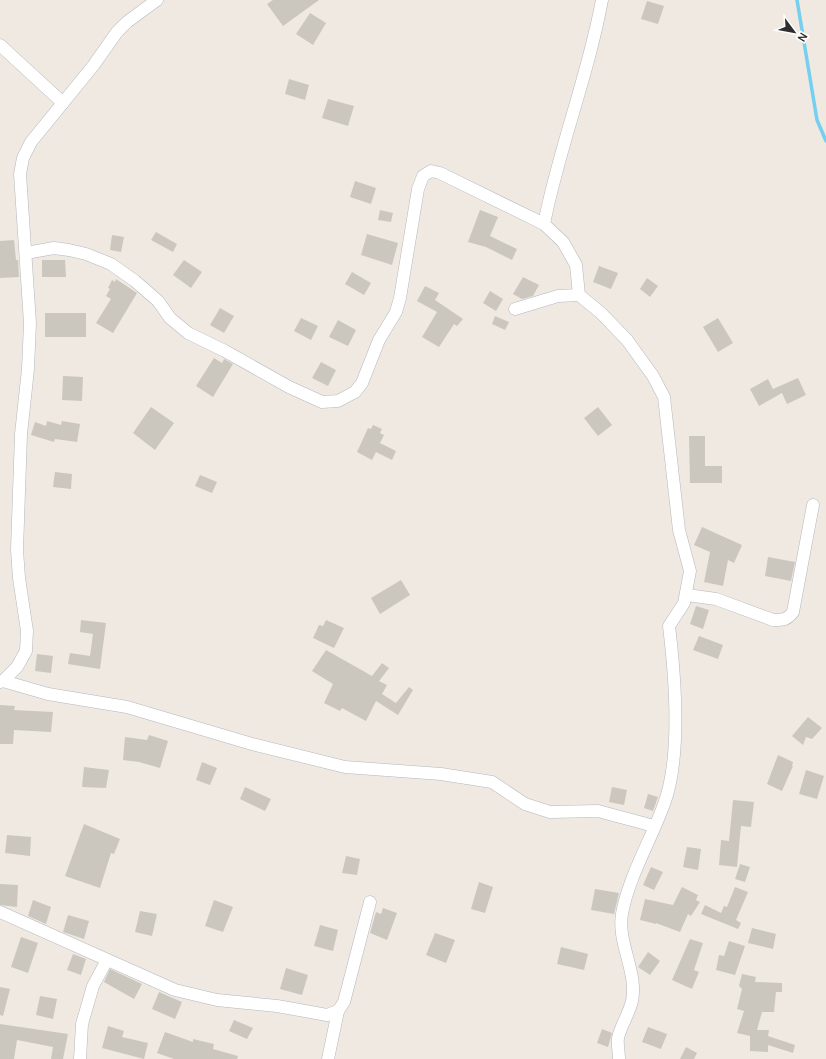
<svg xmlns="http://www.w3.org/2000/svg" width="826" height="1059" font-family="Manrope,sans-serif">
  <rect width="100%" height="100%" fill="#efe9e1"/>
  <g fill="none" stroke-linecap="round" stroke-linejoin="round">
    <polyline stroke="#75cff0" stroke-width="3.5" points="797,0 817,120 826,141"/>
  </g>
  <g fill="#cbc7bf">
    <polygon points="273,0 319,0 283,26 267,4"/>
    <polygon points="647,1 664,6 658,24 641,19"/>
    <polygon points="310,13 326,23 313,45 296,34"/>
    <polygon points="289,79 309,85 305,100 285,94"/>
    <polygon points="328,99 354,106 348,126 322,118"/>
    <polygon points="355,181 376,188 371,204 350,197"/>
    <polygon points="380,210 393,213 391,222 378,220"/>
    <polygon points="480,210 498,217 490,236 517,249 512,260 486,247 468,242"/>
    <polygon points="156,232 177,244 173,252 151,240"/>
    <polygon points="367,234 398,243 392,265 361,255"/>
    <polygon points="112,235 124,237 121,252 110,250"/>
    <polygon points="14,240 16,260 18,260 19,277 0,278 0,241"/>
    <polygon points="42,260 65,260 66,277 42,277"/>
    <polygon points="184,260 202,272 191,288 173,275"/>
    <polygon points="599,266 618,273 611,289 593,282"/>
    <polygon points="352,272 371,283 364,295 345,284"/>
    <polygon points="523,277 539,285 533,296 522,299 513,294"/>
    <polygon points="647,278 658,286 650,297 640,289"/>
    <polygon points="116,279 137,293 113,333 96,323 111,299 106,296 110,289 108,288 112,280 115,282"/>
    <polygon points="425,286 439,293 435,300 463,319 457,326 454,324 439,347 422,337 437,312 417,301"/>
    <polygon points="490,291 503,299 496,311 483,303"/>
    <polygon points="220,308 234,316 224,333 210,325"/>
    <rect x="45" y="313" width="41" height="24"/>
    <polygon points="495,316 509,322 505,330 492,324"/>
    <polygon points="301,318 318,326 311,340 294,331"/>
    <polygon points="718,318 733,343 718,352 703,327"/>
    <polygon points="338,320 356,330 348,346 329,337"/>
    <polygon points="214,358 222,363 224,359 233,364 213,397 196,386"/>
    <polygon points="321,362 336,370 328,386 312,378"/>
    <polygon points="63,376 83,377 82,401 62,400"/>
    <polygon points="798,378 806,395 787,404 782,393 759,406 750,389 768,379 773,389"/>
    <polygon points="151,407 174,423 155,450 133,433"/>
    <polygon points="598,407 612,425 598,436 584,418"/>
    <polygon points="47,421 61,425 62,421 80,424 77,442 55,439 54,442 31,435 35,422 46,426"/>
    <polygon points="373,425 382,429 380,433 384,435 380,443 396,451 392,460 376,452 372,460 357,452 368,428 371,429"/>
    <polygon points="689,436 705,436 705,466 722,466 722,483 690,483"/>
    <polygon points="55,472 72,474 71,489 53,487"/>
    <polygon points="200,475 217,482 212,493 195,486"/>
    <polygon points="702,527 742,545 734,563 728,560 723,586 704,582 710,552 694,545"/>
    <polygon points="768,557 795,562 791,581 765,576"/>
    <polygon points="401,580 410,595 380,614 371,598"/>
    <polygon points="696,606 709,610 703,629 690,624"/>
    <polygon points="81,620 106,623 100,669 68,664 70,653 90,656 93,634 80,632"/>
    <polygon points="326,620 344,628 334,648 313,638 319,625 323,626"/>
    <polygon points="699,636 723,645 718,659 693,650"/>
    <polygon points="326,650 372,676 382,663 389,668 379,681 387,685 382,694 396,703 409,687 413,690 398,715 376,701 366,721 342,708 340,711 324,703 333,684 312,671"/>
    <polygon points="37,654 53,656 51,673 35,671"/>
    <polygon points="0,705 15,706 14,710 53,712 51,732 14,730 13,744 0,744"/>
    <polygon points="808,717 822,728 812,739 806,737 803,745 792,736"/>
    <polygon points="149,735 168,741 160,768 139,762 123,760 125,737 147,740"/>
    <polygon points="778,755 793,762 792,766 793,766 782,791 767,784"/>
    <polygon points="202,762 217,768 210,785 196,780"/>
    <polygon points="84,767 109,770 106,788 82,787"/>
    <polygon points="806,770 824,776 817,799 799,794"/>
    <polygon points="245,787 271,799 265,811 240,799"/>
    <polygon points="612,787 627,790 624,805 609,802"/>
    <polygon points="648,794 658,797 653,811 644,808"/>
    <polygon points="733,800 754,802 751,827 741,826 737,867 719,865 721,840 729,841"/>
    <polygon points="84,824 120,839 114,854 111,853 100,888 65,876"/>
    <polygon points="7,835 31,837 30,856 5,853"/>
    <polygon points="687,847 701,849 698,870 683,867"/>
    <polygon points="346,856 360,859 357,875 342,873"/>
    <polygon points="740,864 750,867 745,882 735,879"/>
    <polygon points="651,867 663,872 654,890 643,885"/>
    <polygon points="479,882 493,887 485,913 471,909"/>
    <polygon points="0,884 18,885 17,907 0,905"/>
    <polygon points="682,887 698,895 696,900 700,902 691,916 688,914 680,932 656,923 656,924 640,920 645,899 673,905"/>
    <polygon points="735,887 748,892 736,920 741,923 738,929 701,914 705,905 721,913 724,906 727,907"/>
    <polygon points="595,889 619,893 614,914 591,910"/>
    <polygon points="33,900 51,907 46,924 28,916"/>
    <polygon points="214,900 233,907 223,932 205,926"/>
    <polygon points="383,908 397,913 387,940 370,933 376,912 381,914"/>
    <polygon points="140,911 157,914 152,936 135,932"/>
    <polygon points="68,915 89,921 84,939 63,932"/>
    <polygon points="320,925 338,930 333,951 314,946"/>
    <polygon points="752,928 776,934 773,949 748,943"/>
    <polygon points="435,933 455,940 446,963 426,955"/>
    <polygon points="21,937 38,943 28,973 11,967"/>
    <polygon points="690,939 703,943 694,970 699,972 692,989 672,980"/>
    <polygon points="729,941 745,946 735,975 716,970 719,955 724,956"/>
    <polygon points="561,947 588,954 584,970 557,964"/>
    <polygon points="648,952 660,961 650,975 638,967"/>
    <polygon points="73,954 86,959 81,975 67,970"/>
    <polygon points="286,968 308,975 302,995 280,989"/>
    <polygon points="110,969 142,984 134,999 104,982"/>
    <polygon points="742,974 756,977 755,982 782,983 782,992 776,992 774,1012 762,1012 757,1030 769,1030 768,1036 795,1045 793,1053 768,1045 768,1052 750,1051 750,1036 737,1033 744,1011 737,1009 742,989 739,986"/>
    <polygon points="0,987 10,989 3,1016 0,1015"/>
    <polygon points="159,992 182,1002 175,1019 152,1009"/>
    <polygon points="40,996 57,999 53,1019 36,1015"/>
    <polygon points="234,1020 253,1028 247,1039 229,1031"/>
    <polygon points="0,1024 68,1034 63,1059 51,1059 53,1047 17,1040 14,1059 0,1059"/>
    <polygon points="108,1026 124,1031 122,1037 148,1043 144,1059 102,1048"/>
    <polygon points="648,1027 667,1034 661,1049 642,1042"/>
    <polygon points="602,1029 612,1033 608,1047 597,1043"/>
    <polygon points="165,1032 193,1042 193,1039 214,1044 213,1049 238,1056 237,1059 174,1059 157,1053"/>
    <polygon points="686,1047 697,1053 694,1059 680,1059"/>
  </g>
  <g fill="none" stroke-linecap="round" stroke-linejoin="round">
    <defs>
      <g id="minor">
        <path d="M602 0C588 76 559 148 544 224L563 242 576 265 579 295 601 313 627 340 653 376 664 397 679 530 690 571 684 603 669 626C675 676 682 756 664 804 652 838 628 878 622 914 617 943 638 972 632 1001 629 1014 621 1025 618 1038 617 1044 619 1052 619 1059"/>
        <polyline points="0,45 63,103"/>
        <polyline points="26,253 54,248 69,250 86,254 111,264 135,281 158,301 170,318 188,333 225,351 289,387 322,402 338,401 355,392 362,383 379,340 396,312 400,298 418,189 423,176 431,171 440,173 544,224"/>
        <polyline points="515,309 558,296 579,295"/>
        <path d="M687 595 716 599 773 620C783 620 787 620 793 612L813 505"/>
        <polyline points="3,681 17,667 26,651 27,631 19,578 17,550 21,434 28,369 30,323 20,174 23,158 31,142 93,66 117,32 127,22 157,0"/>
        <polyline points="0,682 3,681 48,694 127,707 252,744 345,767 441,774 492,782 525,804 550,812 598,811 654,826"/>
        <polyline points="0,912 175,990 217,1000 277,1006 327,1015 338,1011 344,1002 370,902"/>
        <polyline points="80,1059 82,1024 93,986 107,960"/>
        <polyline points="328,1059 338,1011"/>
      </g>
    </defs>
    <use href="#minor" stroke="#b4b7c1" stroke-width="13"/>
    <use href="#minor" stroke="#fff" stroke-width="12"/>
  </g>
  <g transform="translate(794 32) rotate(122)" stroke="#ffffff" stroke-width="3" paint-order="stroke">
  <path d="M0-3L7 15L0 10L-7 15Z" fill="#2e2e2e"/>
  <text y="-6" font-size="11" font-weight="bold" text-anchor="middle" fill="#2e2e2e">N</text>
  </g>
</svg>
